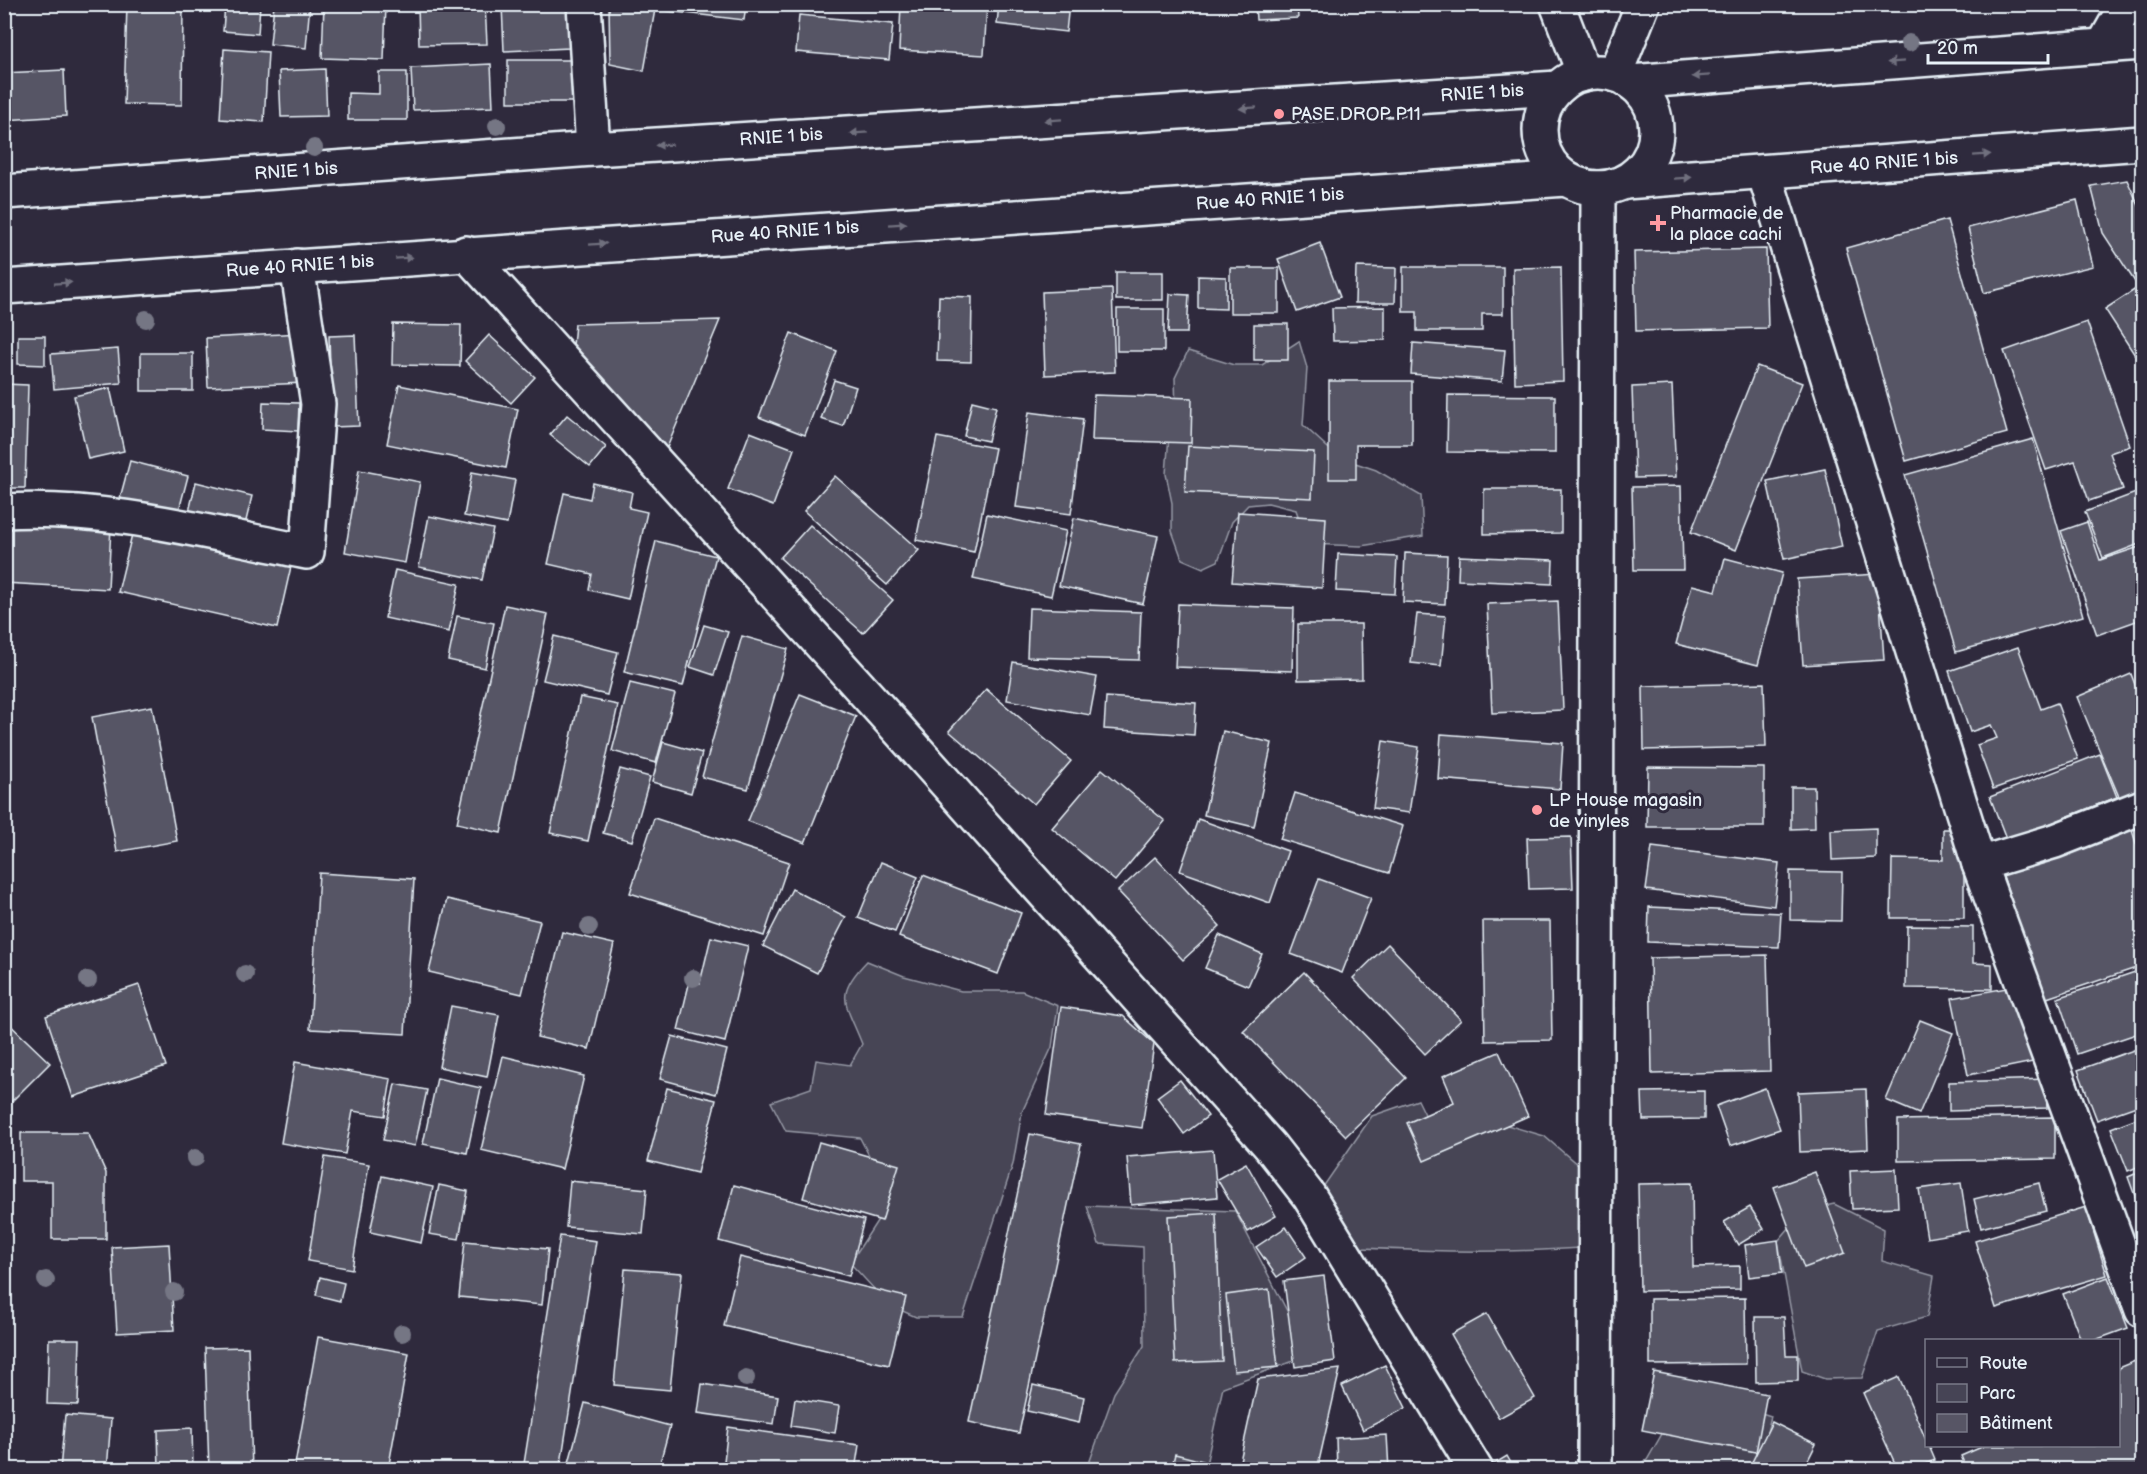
<svg xmlns="http://www.w3.org/2000/svg" width="2147" height="1474" font-family="'Balsamiq Sans',sans-serif">
  <rect width="100%" height="100%" fill="#2f2a3d"/>
  <filter id="ink" filterUnits="userSpaceOnUse"><feTurbulence type="fractalNoise" baseFrequency=".0167" numOctaves="2"/><feDisplacementMap in="SourceGraphic" scale="12" xChannelSelector="R" yChannelSelector="G"/><feConvolveMatrix kernelMatrix="1 2 1 2 8 2 1 2 1" color-interpolation-filters="sRGB"/></filter>
  <g filter="url(#ink)">
    <g fill="#464455" stroke="#979aa6" stroke-width="1.5">
      <polygon points="1299,341 1307,368 1303,425 1338,457 1376,470 1421,496 1423,536 1361,546 1308,544 1296,510 1268,503 1248,505 1232,522 1218,561 1203,568 1182,559 1172,531 1172,503 1166,474 1169,436 1176,411 1175,378 1188,351 1234,365 1262,365"/>
      <path d="M867 961 904 976 961 991H1022L1058 1006 1052 1047 1022 1112 1013 1164 963 1317H916L889 1305 850 1263 881 1215V1179L860 1138 786 1131 771 1102 811 1088 816 1060 850 1065 862 1044C846 1003 833 996 867 961Z"/>
      <path d="M1418 1100 1438 1141 1487 1119 1544 1136 1579 1166 1595 1247C1517 1253 1440 1252 1361 1248L1323 1187 1372 1116Z"/>
      <polygon points="1834,1204 1884,1229 1882,1261 1934,1276 1927,1317 1878,1331 1862,1378 1825,1379 1802,1371 1778,1241 1804,1211"/>
      <polygon points="1087,1206 1235,1211 1310,1355 1223,1387 1205,1469 1087,1469 1114,1393 1144,1346 1143,1247 1099,1244"/>
      <polygon points="1746,1408 1771,1416 1758,1469 1631,1470 1647,1460 1666,1427"/>
    </g>
    <g fill="#575565" stroke="#e8f1f8" stroke-width="1.5">
      <polygon points="127,4 183,4 182,105 124,104"/>
      <polygon points="225,4 260,4 258,34 223,31"/>
      <polygon points="274,4 310,4 306,48 270,44"/>
      <polygon points="324,4 386,4 384,60 322,58"/>
      <polygon points="418,4 485,4 487,44 419,45"/>
      <polygon points="569,4 570,48 504,51 502,5"/>
      <polygon points="609,4 656,4 644,71 610,64"/>
      <polygon points="668,4 746,4 744,20 668,11"/>
      <polygon points="901,4 987,4 984,55 899,50"/>
      <polygon points="999,4 1069,4 1066,32 997,24"/>
      <polygon points="1255,4 1297,4 1298,18 1256,20"/>
      <polygon points="799,15 893,24 889,60 796,52"/>
      <polygon points="224,49 268,52 264,122 220,119"/>
      <rect x="508" y="60" width="69" height="42"/>
      <polygon points="491,64 493,107 413,110 411,68"/>
      <polygon points="325,69 327,116 281,117 279,71"/>
      <polygon points="64,70 66,116 4,120 4,73"/>
      <polygon points="379,72 407,72 407,120 348,120 348,93 379,94"/>
      <polygon points="2127,180 2142,212 2142,282 2137,285 2103,233 2091,186"/>
      <polygon points="2077,200 2093,266 1984,293 1968,228"/>
      <polygon points="1947,220 2007,433 1906,461 1846,248"/>
      <polygon points="1320,243 1340,297 1297,312 1278,259"/>
      <polygon points="1766,249 1768,328 1636,331 1634,252"/>
      <polygon points="1356,267 1396,268 1395,303 1355,303"/>
      <polygon points="1403,267 1503,267 1503,314 1482,314 1482,331 1417,331 1417,312 1403,312"/>
      <polygon points="1561,267 1563,381 1515,383 1513,268"/>
      <rect x="1230" y="268" width="49" height="45"/>
      <rect x="1116" y="272" width="47" height="28"/>
      <polygon points="1198,276 1226,277 1226,309 1198,308"/>
      <polygon points="2142,285 2142,366 2105,309"/>
      <polygon points="1112,289 1115,372 1045,375 1042,292"/>
      <polygon points="1170,294 1189,295 1187,333 1168,333"/>
      <polygon points="939,296 972,297 971,362 937,361"/>
      <polygon points="1385,307 1385,340 1333,341 1332,308"/>
      <rect x="1117" y="309" width="47" height="42"/>
      <polygon points="720,320 664,455 572,356 575,324"/>
      <polygon points="2087,322 2130,446 2110,453 2123,489 2089,501 2075,461 2046,470 2004,351"/>
      <polygon points="393,324 461,325 460,366 392,365"/>
      <rect x="1254" y="324" width="34" height="36"/>
      <polygon points="302,333 305,383 208,387 206,338"/>
      <polygon points="791,333 837,351 805,435 759,417"/>
      <polygon points="355,335 359,426 332,427 329,336"/>
      <polygon points="489,335 535,377 511,403 465,361"/>
      <polygon points="18,336 45,336 45,365 18,364"/>
      <polygon points="1413,343 1505,350 1502,381 1411,374"/>
      <polygon points="118,349 121,383 54,389 51,354"/>
      <rect x="141" y="353" width="52" height="38"/>
      <polygon points="1757,366 1802,383 1736,550 1691,532"/>
      <polygon points="834,380 856,387 843,426 821,419"/>
      <polygon points="1329,381 1412,381 1412,445 1356,445 1356,479 1329,479"/>
      <polygon points="4,384 28,385 25,488 4,488"/>
      <polygon points="399,385 518,409 506,468 387,444"/>
      <polygon points="1672,385 1676,477 1635,478 1632,387"/>
      <polygon points="110,388 124,451 88,459 74,396"/>
      <polygon points="1094,395 1192,398 1191,443 1092,440"/>
      <polygon points="1448,395 1555,396 1555,453 1447,452"/>
      <polygon points="972,401 996,407 988,441 964,436"/>
      <polygon points="263,402 299,403 298,431 262,429"/>
      <polygon points="1029,412 1083,419 1071,514 1016,507"/>
      <polygon points="567,415 606,447 590,467 550,435"/>
      <polygon points="750,432 794,449 773,506 728,489"/>
      <polygon points="937,437 995,448 974,552 916,540"/>
      <polygon points="2033,439 2083,616 1956,652 1905,475"/>
      <polygon points="1188,446 1314,452 1312,498 1185,492"/>
      <polygon points="130,461 188,476 178,514 120,498"/>
      <polygon points="1825,469 1842,547 1784,559 1767,481"/>
      <polygon points="359,470 420,482 405,563 345,552"/>
      <polygon points="472,472 515,480 507,524 464,516"/>
      <polygon points="835,476 919,550 887,585 804,511"/>
      <polygon points="196,482 252,496 244,529 188,516"/>
      <polygon points="593,483 632,492 629,508 647,512 628,599 589,590 592,574 548,564 564,493 590,499"/>
      <polygon points="1681,486 1683,570 1634,570 1632,487"/>
      <polygon points="1484,489 1561,489 1561,533 1484,534"/>
      <polygon points="2141,491 2142,543 2103,558 2085,512"/>
      <polygon points="1238,512 1326,518 1322,588 1232,582"/>
      <polygon points="987,514 1066,531 1051,596 973,579"/>
      <polygon points="429,516 493,529 482,580 419,567"/>
      <polygon points="1074,518 1158,536 1143,604 1059,586"/>
      <polygon points="4,521 111,526 108,589 4,583"/>
      <polygon points="2087,522 2100,560 2142,546 2142,619 2097,635 2061,531"/>
      <polygon points="810,525 893,600 863,633 780,558"/>
      <polygon points="134,526 292,562 277,628 118,592"/>
      <polygon points="656,541 716,556 683,686 624,672"/>
      <polygon points="1405,553 1447,555 1445,604 1403,602"/>
      <polygon points="1338,554 1397,557 1395,594 1336,591"/>
      <polygon points="1459,556 1553,560 1552,584 1458,580"/>
      <polygon points="1725,558 1782,573 1758,665 1676,644 1692,585 1716,591"/>
      <polygon points="395,570 459,584 449,632 385,618"/>
      <polygon points="1878,574 1884,660 1803,665 1797,579"/>
      <polygon points="1558,601 1563,710 1492,713 1487,604"/>
      <polygon points="1178,604 1294,608 1292,671 1175,667"/>
      <polygon points="505,605 548,614 501,833 457,823"/>
      <polygon points="1029,608 1141,612 1139,660 1027,657"/>
      <polygon points="1417,614 1446,616 1441,666 1411,663"/>
      <polygon points="457,616 494,623 485,668 448,660"/>
      <polygon points="1298,624 1361,624 1362,679 1298,680"/>
      <polygon points="704,625 728,632 714,675 690,667"/>
      <polygon points="554,636 618,652 607,695 543,680"/>
      <polygon points="742,636 788,649 748,789 702,777"/>
      <polygon points="2018,647 2041,709 2057,703 2078,759 1993,789 1977,745 1997,738 1991,725 1970,732 1949,671"/>
      <polygon points="1013,662 1097,677 1090,715 1007,700"/>
      <polygon points="2131,674 2142,703 2142,804 2125,811 2077,697"/>
      <polygon points="630,683 675,694 656,763 612,751"/>
      <polygon points="1764,683 1766,747 1644,750 1643,686"/>
      <polygon points="986,689 1071,761 1034,804 949,731"/>
      <polygon points="800,694 856,716 805,843 748,821"/>
      <polygon points="580,697 618,705 588,841 550,833"/>
      <polygon points="1106,697 1196,703 1194,735 1104,729"/>
      <polygon points="152,706 177,841 117,852 92,717"/>
      <polygon points="1223,731 1272,743 1254,827 1204,815"/>
      <polygon points="1441,734 1563,743 1560,789 1438,779"/>
      <polygon points="1383,741 1419,747 1409,813 1373,808"/>
      <polygon points="663,742 702,753 691,793 652,782"/>
      <polygon points="2100,754 2117,797 2007,841 1990,797"/>
      <polygon points="1648,767 1764,768 1764,827 1647,827"/>
      <polygon points="620,769 650,777 632,841 603,833"/>
      <polygon points="1102,769 1165,821 1115,881 1052,828"/>
      <polygon points="1791,787 1814,787 1815,828 1791,829"/>
      <polygon points="1295,793 1403,826 1389,873 1280,839"/>
      <polygon points="654,818 789,862 764,936 630,893"/>
      <polygon points="1198,819 1288,851 1270,903 1180,871"/>
      <polygon points="2131,827 2142,862 2142,966 2044,999 2001,870"/>
      <polygon points="1876,828 1876,858 1832,860 1831,830"/>
      <polygon points="1943,829 1964,829 1964,918 1891,918 1892,859 1943,860"/>
      <polygon points="1571,837 1573,888 1529,889 1527,838"/>
      <polygon points="1652,847 1779,863 1774,906 1646,890"/>
      <polygon points="1155,857 1220,926 1183,960 1118,891"/>
      <polygon points="881,862 918,877 895,932 858,918"/>
      <polygon points="1790,871 1842,872 1841,921 1790,920"/>
      <polygon points="319,873 414,879 405,1034 310,1029"/>
      <polygon points="923,875 1021,913 998,974 899,937"/>
      <polygon points="1319,879 1371,898 1342,973 1291,954"/>
      <polygon points="792,889 846,917 817,973 763,946"/>
      <polygon points="447,899 540,921 522,994 429,972"/>
      <polygon points="1649,907 1781,913 1779,947 1648,942"/>
      <polygon points="1483,921 1550,921 1552,1040 1485,1041"/>
      <polygon points="1907,926 1973,927 1973,963 1992,964 1992,989 1906,988"/>
      <polygon points="562,932 614,944 589,1049 537,1037"/>
      <polygon points="1219,935 1262,954 1248,986 1205,968"/>
      <polygon points="711,937 748,946 725,1042 678,1030 690,980 700,983"/>
      <polygon points="1388,944 1461,1020 1425,1054 1353,978"/>
      <polygon points="1767,955 1770,1071 1652,1074 1650,958"/>
      <polygon points="2138,971 2142,985 2142,1032 2077,1054 2058,998"/>
      <polygon points="1304,972 1406,1078 1346,1136 1243,1031"/>
      <polygon points="139,985 166,1066 73,1097 46,1016"/>
      <polygon points="2017,986 2033,1062 1968,1075 1952,998"/>
      <polygon points="451,1006 499,1015 487,1077 439,1067"/>
      <polygon points="1061,1007 1123,1016 1154,1044 1142,1128 1046,1115"/>
      <polygon points="4,1019 50,1063 4,1109"/>
      <polygon points="1920,1020 1953,1033 1919,1114 1886,1100"/>
      <polygon points="672,1036 727,1050 716,1094 660,1079"/>
      <polygon points="2142,1047 2142,1104 2097,1120 2078,1070"/>
      <polygon points="1499,1052 1528,1116 1424,1161 1407,1123 1454,1102 1443,1076"/>
      <polygon points="503,1056 584,1076 562,1169 481,1150"/>
      <polygon points="295,1062 391,1079 385,1116 353,1111 345,1154 281,1143"/>
      <polygon points="437,1078 481,1088 467,1153 423,1144"/>
      <polygon points="2046,1079 2047,1108 1949,1111 1949,1082"/>
      <polygon points="1180,1080 1208,1116 1184,1134 1157,1097"/>
      <polygon points="395,1084 427,1090 415,1146 383,1140"/>
      <polygon points="667,1088 716,1100 697,1173 648,1161"/>
      <polygon points="1765,1088 1780,1129 1730,1146 1716,1106"/>
      <polygon points="1866,1089 1868,1149 1800,1152 1798,1092"/>
      <polygon points="1704,1091 1704,1119 1643,1120 1642,1092"/>
      <polygon points="2142,1116 2142,1165 2128,1171 2111,1128"/>
      <polygon points="2055,1117 2055,1159 1898,1161 1898,1120"/>
      <polygon points="21,1133 88,1133 106,1173 106,1239 52,1239 52,1181 21,1181"/>
      <polygon points="1030,1134 1081,1144 1019,1433 969,1422"/>
      <polygon points="819,1142 899,1165 882,1221 803,1198"/>
      <polygon points="1213,1150 1217,1197 1131,1205 1127,1157"/>
      <polygon points="325,1157 369,1164 352,1269 308,1261"/>
      <polygon points="1246,1163 1276,1216 1248,1232 1217,1179"/>
      <polygon points="1896,1169 1898,1207 1852,1209 1850,1171"/>
      <polygon points="2142,1171 2142,1215 2128,1177"/>
      <polygon points="1815,1172 1845,1253 1804,1268 1774,1187"/>
      <polygon points="382,1176 433,1187 421,1243 370,1232"/>
      <polygon points="570,1181 647,1189 643,1234 566,1227"/>
      <polygon points="1692,1183 1693,1267 1740,1266 1740,1289 1640,1291 1638,1184"/>
      <polygon points="1961,1183 1968,1231 1927,1238 1919,1189"/>
      <polygon points="2039,1183 2046,1211 1981,1228 1974,1199"/>
      <polygon points="439,1185 468,1191 459,1239 429,1234"/>
      <polygon points="734,1185 864,1220 849,1276 719,1241"/>
      <polygon points="1750,1207 1764,1229 1738,1245 1724,1222"/>
      <polygon points="2086,1207 2107,1275 1996,1308 1975,1241"/>
      <polygon points="1216,1213 1222,1361 1175,1363 1168,1216"/>
      <polygon points="1286,1227 1306,1257 1277,1277 1256,1247"/>
      <polygon points="560,1236 596,1241 560,1470 523,1470"/>
      <polygon points="1778,1240 1782,1273 1749,1277 1745,1245"/>
      <polygon points="465,1241 548,1249 542,1305 459,1297"/>
      <polygon points="169,1244 174,1330 117,1333 112,1247"/>
      <polygon points="740,1257 906,1297 889,1365 724,1326"/>
      <polygon points="625,1269 682,1273 670,1390 614,1385"/>
      <polygon points="1324,1276 1335,1361 1295,1367 1284,1281"/>
      <polygon points="320,1277 344,1283 340,1301 316,1295"/>
      <polygon points="2108,1277 2128,1328 2095,1340 2081,1340 2063,1294"/>
      <polygon points="1269,1289 1278,1367 1234,1371 1226,1295"/>
      <polygon points="1745,1298 1746,1364 1650,1365 1650,1299"/>
      <polygon points="1487,1314 1535,1398 1499,1418 1451,1334"/>
      <polygon points="1755,1317 1784,1317 1786,1355 1798,1355 1798,1381 1756,1382"/>
      <polygon points="318,1337 409,1353 388,1470 294,1470"/>
      <polygon points="49,1339 80,1339 78,1405 47,1404"/>
      <polygon points="248,1347 252,1470 209,1470 205,1348"/>
      <polygon points="2135,1361 2142,1379 2142,1470 1967,1470 1961,1456 1984,1446 2118,1446 2118,1368"/>
      <polygon points="1385,1365 1406,1408 1363,1430 1342,1386"/>
      <polygon points="1340,1369 1317,1470 1238,1470 1258,1379"/>
      <polygon points="1654,1372 1767,1394 1756,1452 1642,1430"/>
      <polygon points="1899,1377 1926,1440 1926,1446 1929,1446 1935,1460 1913,1470 1898,1470 1863,1393"/>
      <polygon points="702,1384 778,1396 774,1424 698,1413"/>
      <polygon points="1033,1385 1084,1397 1079,1423 1027,1411"/>
      <polygon points="795,1399 839,1406 835,1433 791,1426"/>
      <polygon points="585,1403 670,1426 658,1470 567,1470"/>
      <polygon points="65,1415 111,1419 107,1470 60,1470"/>
      <polygon points="1772,1422 1816,1444 1803,1470 1748,1470"/>
      <polygon points="728,1427 859,1445 855,1470 723,1470"/>
      <polygon points="192,1428 193,1470 159,1470 158,1430"/>
      <polygon points="1387,1435 1389,1470 1337,1470 1336,1438"/>
      <polygon points="1175,1454 1203,1461 1201,1470 1171,1470"/>
      <polygon points="1507,1456 1515,1470 1491,1470 1489,1467"/>
    </g>
    <g fill="none" stroke-linecap="round" stroke-linejoin="round">
      <defs>
        <g id="minor">
          <polyline points="584,4 593,149"/>
          <polyline points="2103,46 2127,4"/>
          <polyline points="1615,74 1643,4"/>
          <polyline points="1764,172 1979,864 2142,1310"/>
          <polyline points="466,253 896,727 1270,1146 1309,1196 1476,1470"/>
          <path d="M4 511C106 505 208 533 307 552L318 404 297 266"/>
          <polyline points="1979,864 2055,841 2142,807"/>
          <polyline points="1595,1470 1598,188"/>
        </g>
        <polyline id="tertiary" points="1557,4 1584,74"/>
        <g id="primary">
          <circle cx="1598" cy="130" r="58"/>
          <polyline points="1630,82 2142,43"/>
          <polyline points="1625,182 2142,143"/>
          <polyline points="4,192 593,149 1558,88"/>
          <polyline points="4,287 1566,179"/>
        </g>
      </defs>
      <use href="#minor" stroke="#e8f1f8" stroke-width="38"/>
      <use href="#tertiary" stroke="#e8f1f8" stroke-width="38"/>
      <use href="#primary" stroke="#e8f1f8" stroke-width="38"/>
      <use href="#minor" stroke="#2f2a3d" stroke-width="33"/>
      <use href="#tertiary" stroke="#2f2a3d" stroke-width="33"/>
      <use href="#primary" stroke="#2f2a3d" stroke-width="33"/>
    </g>
    <g fill="#757684">
      <circle cx="1909" cy="43" r="9"/>
      <circle cx="497" cy="126" r="9"/>
      <circle cx="314" cy="148" r="9"/>
      <circle cx="146" cy="319" r="9"/>
      <circle cx="589" cy="927" r="9"/>
      <circle cx="245" cy="974" r="9"/>
      <circle cx="693" cy="978" r="9"/>
      <circle cx="88" cy="980" r="9"/>
      <circle cx="195" cy="1158" r="9"/>
      <circle cx="46" cy="1280" r="9"/>
      <circle cx="174" cy="1292" r="9"/>
      <circle cx="402" cy="1333" r="9"/>
      <circle cx="746" cy="1378" r="9"/>
    </g>
    <defs><path id="oneway-solid" d="M-6-.8H1V-3.2L6.5 0L1 3.2V.8H-6Z" transform="scale(1.5)"/></defs>
    <g fill="#70707e">
      <use href="#oneway-solid" transform="translate(1896 62) rotate(176)"/>
      <use href="#oneway-solid" transform="translate(1701 76) rotate(176)"/>
      <use href="#oneway-solid" transform="translate(1248 108) rotate(176)"/>
      <use href="#oneway-solid" transform="translate(1053 120) rotate(176)"/>
      <use href="#oneway-solid" transform="translate(859 133) rotate(176)"/>
      <use href="#oneway-solid" transform="translate(664 145) rotate(177)"/>
      <use href="#oneway-solid" transform="translate(1982 155) rotate(-4)"/>
      <use href="#oneway-solid" transform="translate(1683 178) rotate(-4)"/>
      <use href="#oneway-solid" transform="translate(898 224) rotate(-4)"/>
      <use href="#oneway-solid" transform="translate(598 244) rotate(-4)"/>
      <use href="#oneway-solid" transform="translate(404 258) rotate(-4)"/>
      <use href="#oneway-solid" transform="translate(63 283) rotate(-4)"/>
    </g>
  </g>
  <g fill="#ff9aa2" stroke="#2f2a3d" stroke-width="2">
    <circle cx="1279" cy="114" r="6"/>
    <path d="M1655 214h6v6h6v6h-6v6h-6v-6h-6v-6h6z"/>
    <circle cx="1537" cy="810" r="6"/>
  </g>
  <g text-anchor="middle" dominant-baseline="central" stroke-width="6" stroke-linejoin="round" paint-order="stroke">
    <g font-size="18" fill="#e8f1f8" stroke="#2f2a3d">
      <text transform="translate(1482 93) rotate(-4)">RNIE 1 bis</text>
      <text transform="translate(781 137) rotate(-4)">RNIE 1 bis</text>
      <text transform="translate(1884 163) rotate(-4)">Rue 40 RNIE 1 bis</text>
      <text transform="translate(296 171) rotate(-4)">RNIE 1 bis</text>
      <text transform="translate(1270 199) rotate(-4)">Rue 40 RNIE 1 bis</text>
      <text transform="translate(785 232) rotate(-4)">Rue 40 RNIE 1 bis</text>
      <text transform="translate(300 266) rotate(-4)">Rue 40 RNIE 1 bis</text>
    </g>
    <g font-size="18" fill="#e8f1f8" stroke="#2f2a3d" text-anchor="start">
      <text x="1291" y="114">PASE DROP P11</text>
      <text x="1670" y="213">Pharmacie de<tspan x="1670" dy="21">la place cachi</tspan></text>
      <text x="1549" y="800">LP House magasin<tspan x="1549" dy="21">de vinyles</tspan></text>
    </g>
  </g>
  <rect width="2147" height="1474" fill="none" stroke="#2f2a3d" stroke-width="24"/>
  <rect x="12" y="12" width="2123" height="1450" fill="none" stroke="#e8f1f8" stroke-width="2" filter="url(#ink)"/>
  <rect x="1925" y="1339" width="195" height="108" fill="#2f2a3d" stroke="#797a88" stroke-width="1.5"/>
  <rect x="1937" y="1358" width="30" height="9" fill="#2f2a3d" stroke="#797a88" stroke-width="1.5"/>
  <text x="1979" y="1369" font-size="18" fill="#e8f1f8">Route</text>
  <rect x="1937" y="1384" width="30" height="18" fill="#464455" stroke="#797a88" stroke-width="1.5"/>
  <text x="1979" y="1399" font-size="18" fill="#e8f1f8">Parc</text>
  <rect x="1937" y="1414" width="30" height="18" fill="#575565" stroke="#797a88" stroke-width="1.5"/>
  <text x="1979" y="1429" font-size="18" fill="#e8f1f8">Bâtiment</text>
  <path d="M1928 54v9h120v-9" fill="none" stroke="#e8f1f8" stroke-width="3"/>
  <text x="1937" y="54" font-size="18" fill="#e8f1f8" stroke="#2f2a3d" stroke-width="4.5" paint-order="stroke">20 m</text>
</svg>
